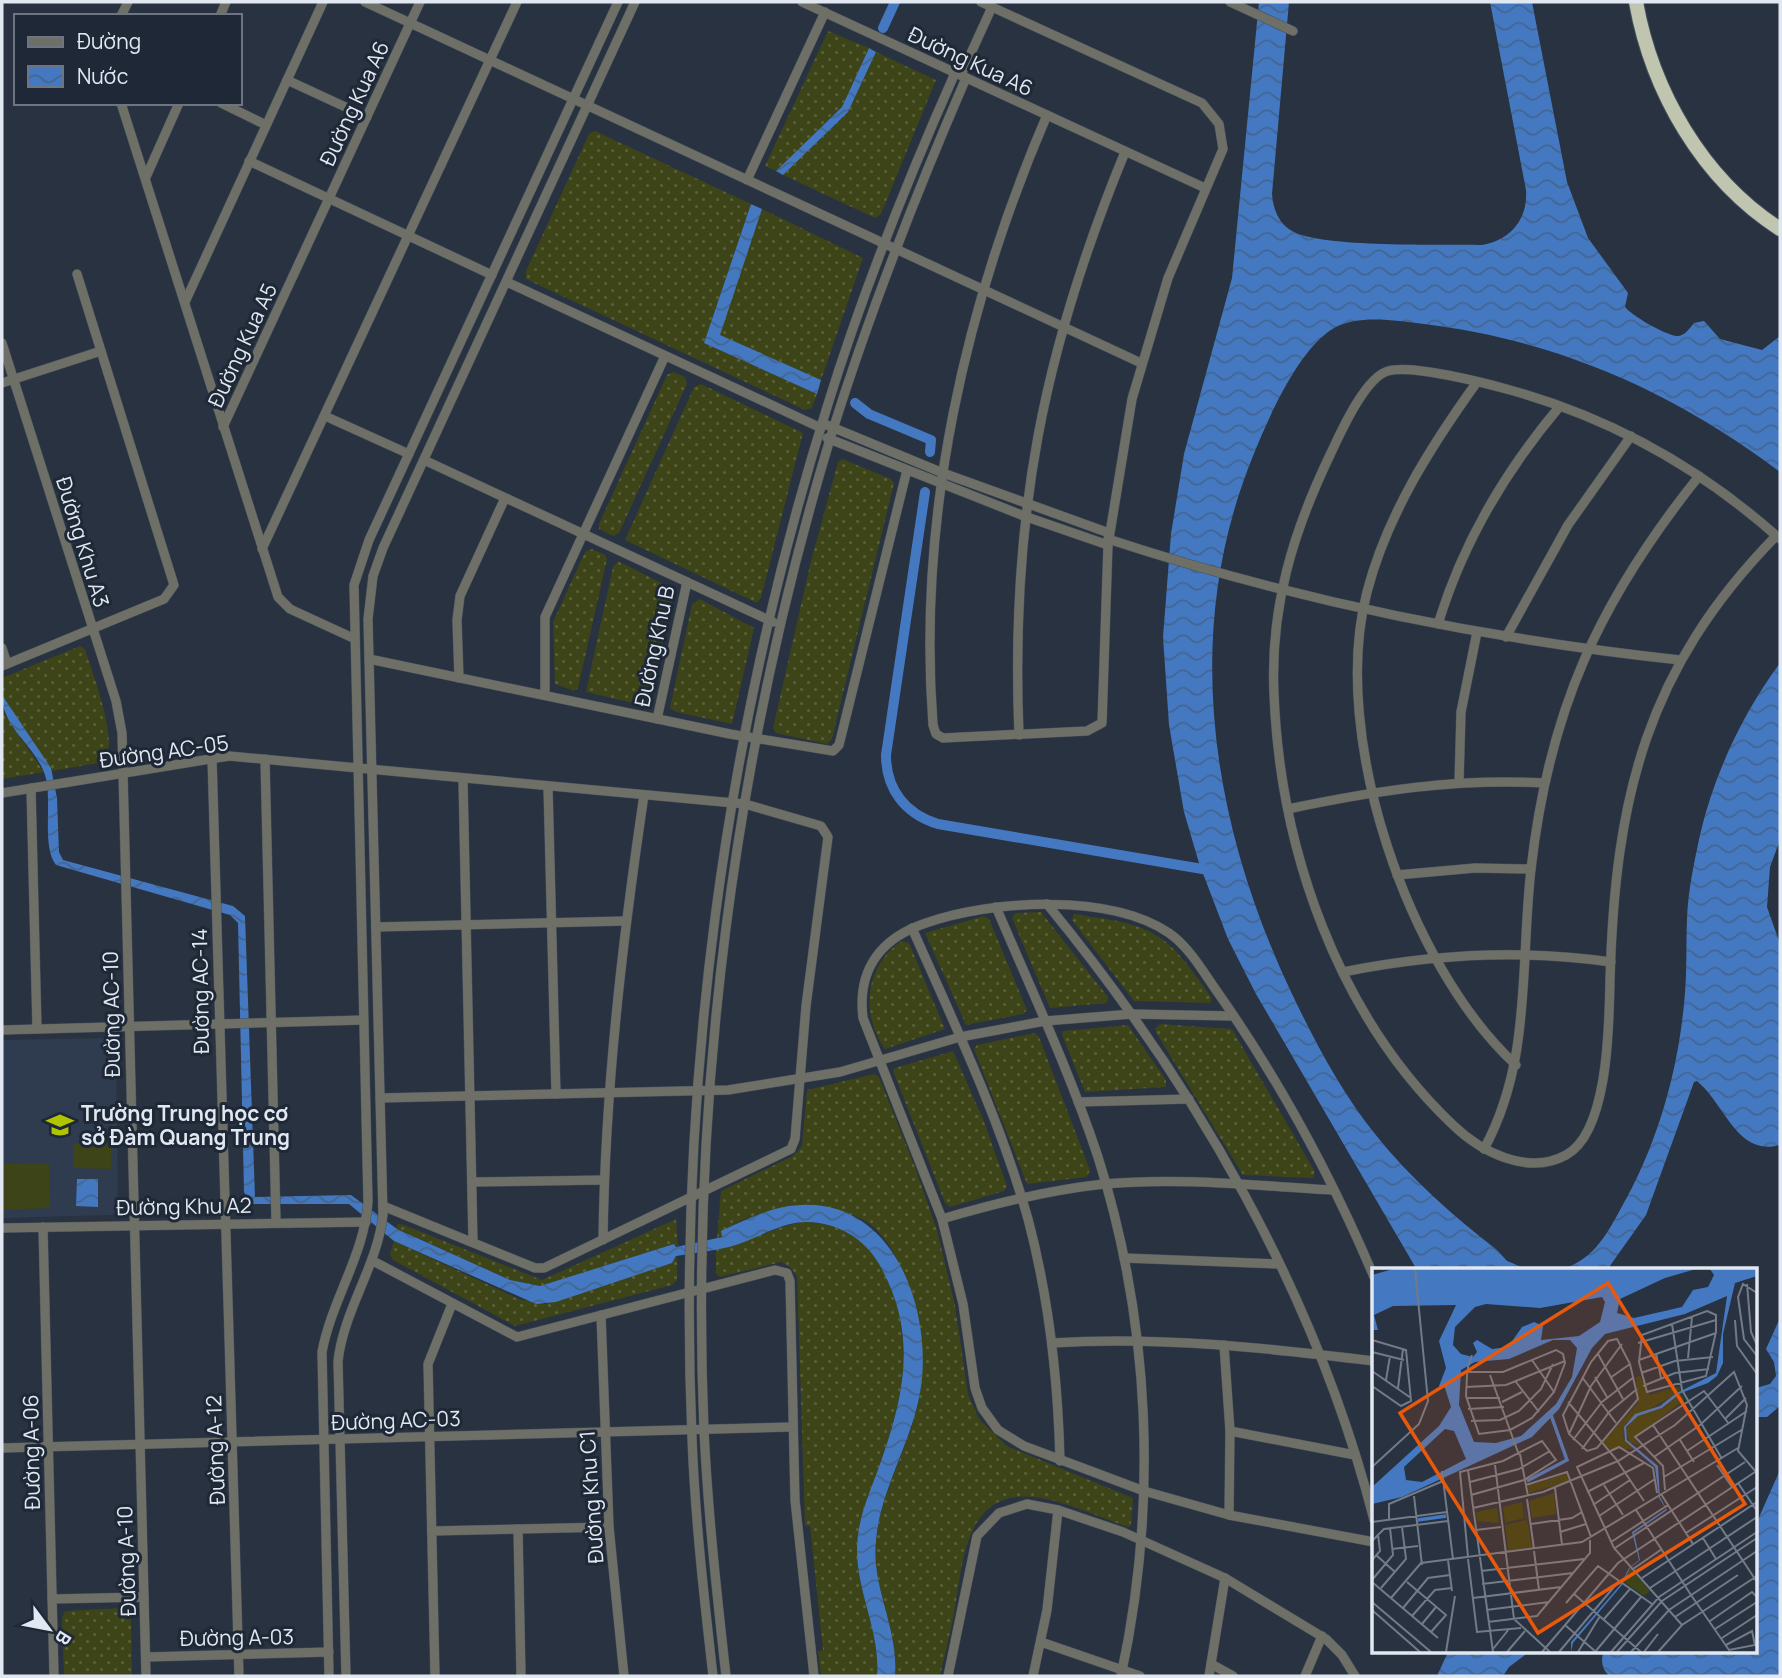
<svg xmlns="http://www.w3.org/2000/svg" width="1782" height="1678" font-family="Manrope,sans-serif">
  <defs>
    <pattern id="grass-dots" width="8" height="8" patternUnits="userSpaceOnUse" patternTransform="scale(1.75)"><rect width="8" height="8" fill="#3d4417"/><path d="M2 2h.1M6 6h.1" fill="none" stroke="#595f39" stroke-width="1.8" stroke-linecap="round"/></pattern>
    <pattern id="water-waves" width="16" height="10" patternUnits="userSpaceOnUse" patternTransform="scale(1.75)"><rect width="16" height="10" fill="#4479c1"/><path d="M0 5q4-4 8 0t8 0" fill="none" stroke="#446591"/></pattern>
  </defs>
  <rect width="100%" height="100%" fill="#283240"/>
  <polygon fill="#2f3c4f" points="109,1038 116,1045 118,1210 112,1215 2,1218 2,1040"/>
  <g fill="url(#grass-dots)">
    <polygon points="828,31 869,48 842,107 776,171 765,166"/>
    <polygon points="876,52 936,80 881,214 875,218 783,175 848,112"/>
    <polygon points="595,131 751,204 704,343 817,394 812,408 805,410 526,279 526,271 589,134"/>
    <polygon points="762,209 863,258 821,380 719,335"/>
    <polygon points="673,372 685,377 687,384 619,533 613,536 599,529 599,524 667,375"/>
    <polygon points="701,384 803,433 761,598 757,603 625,540 694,387"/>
    <polygon points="842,459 891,479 894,483 832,739 827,744 776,733 773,728 811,561 838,462"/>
    <polygon points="592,549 605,555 607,559 578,688 574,691 555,684 553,622 585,552"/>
    <polygon points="618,561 675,590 650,702 646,706 586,692 613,567"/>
    <polygon points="700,599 754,628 732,724 676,712 670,708 692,604"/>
    <path d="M80 646 85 649C92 672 120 743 104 762L52 771 2 695V678Z"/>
    <polygon points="2,710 44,772 2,779"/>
    <polygon points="1041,912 1108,997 1107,1003 1050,1008 1012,918 1015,913"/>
    <path d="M1074 914C1156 926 1164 930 1211 997V1003L1134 1001 1072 920Z"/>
    <polygon points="984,916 989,919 1027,1010 1023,1014 966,1025 925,933"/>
    <path d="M902 941 909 943 945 1029 885 1049C860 1014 865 965 902 941Z"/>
    <polygon points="1160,1024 1232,1029 1315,1172 1313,1178 1243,1175 1157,1034 1155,1029"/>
    <polygon points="1128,1025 1166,1080 1166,1087 1085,1092 1062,1035 1063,1031"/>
    <polygon points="1035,1033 1039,1037 1090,1170 1087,1177 1027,1184 974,1049 977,1045"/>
    <polygon points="953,1051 983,1119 1007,1186 1004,1191 950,1207 945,1203 893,1071 895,1068"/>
    <path d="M874 1074 879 1077 915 1167 937 1230 955 1305 968 1394 979 1419 1007 1446 1133 1498 1131 1525 1128 1527C1098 1517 1066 1501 1035 1497 966 1489 963 1560 955 1608 951 1631 945 1653 940 1676H895C899 1629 871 1587 876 1540 881 1489 912 1443 920 1393 928 1346 907 1228 851 1215 838 1212 774 1211 761 1214 747 1216 734 1225 722 1231L723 1237 717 1238 721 1191 793 1156 802 1146 807 1090Z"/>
    <polygon points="676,1219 678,1247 674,1244 540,1286 510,1280 396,1228 398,1224 404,1225 542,1280"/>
    <path d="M803 1222C836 1222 866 1237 881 1267 920 1341 902 1400 877 1473 868 1496 858 1520 857 1545 855 1590 881 1631 877 1676H821L818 1651 823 1650 810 1526H805L797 1276 790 1267 781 1262 720 1277 716 1274V1248C745 1244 772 1227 803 1222Z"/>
    <polygon points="394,1241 519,1299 546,1304 672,1263 677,1256 677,1280 672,1285 515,1326 393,1260 390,1254"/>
    <polygon points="122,1608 131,1615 132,1676 64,1676 62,1618 65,1611"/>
  </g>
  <g fill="#3d4417">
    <polygon points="73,1144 112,1144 111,1169 73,1168"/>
    <polygon points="49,1163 50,1208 2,1210 2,1164"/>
  </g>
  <g fill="url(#water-waves)">
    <path d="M1259 2H1289L1272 194C1273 209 1279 224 1292 231 1321 248 1443 244 1482 245 1511 240 1528 219 1526 190L1490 2H1532L1567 182 1588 238 1628 293 1625 307C1632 316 1664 334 1676 336 1684 337 1689 329 1694 323L1704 321 1720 339 1762 350 1780 336V472C1674 392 1557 340 1424 324 1396 321 1360 314 1334 328 1298 349 1268 419 1253 456 1180 634 1212 827 1293 996 1316 1044 1342 1093 1375 1134 1410 1178 1453 1216 1497 1250L1507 1261 1529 1270H1417L1256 994 1228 939 1199 863 1184 812 1169 725 1163 637 1171 534 1184 454 1232 278Z"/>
    <polygon points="869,48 876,52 848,112 783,175 776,171 842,107"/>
    <polygon points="751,204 762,209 720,335 821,380 817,394 704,343"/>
    <path d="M1780 663V840L1770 867 1767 907 1780 944V1145C1737 1157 1725 1104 1697 1081L1694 1082 1646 1215 1607 1270H1558C1590 1263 1605 1238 1620 1210 1658 1144 1679 1069 1685 993 1687 969 1686 944 1687 919 1688 891 1694 863 1700 835 1714 774 1743 713 1780 663Z"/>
    <path d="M2 695 51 768 57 798 59 852 63 860 233 906 245 916 255 1197 351 1195 397 1229 510 1280 540 1286 674 1244 676 1247 722 1237 721 1231C747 1219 773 1206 801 1205 897 1200 934 1316 920 1393 911 1444 880 1490 876 1541 871 1587 899 1629 895 1676H877C881 1627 851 1584 858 1535 861 1510 872 1487 880 1464 905 1394 918 1332 879 1264 864 1237 834 1221 804 1222 776 1224 755 1240 729 1247 712 1251 693 1253 676 1256L672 1263 556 1302 536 1304 394 1241 349 1204H251L244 1192 238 923 230 915 56 865C41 846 53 800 45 775 35 745 2 728 2 695Z"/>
    <polygon points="77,1179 98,1179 98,1207 76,1206"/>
    <polygon points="1780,1318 1780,1406 1767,1417 1757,1417 1756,1388 1770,1384 1776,1376 1774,1362 1766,1349"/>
    <path d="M1780 1470V1676H1610C1602 1670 1601 1662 1603 1652H1756V1524Z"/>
    <polygon points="1448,1652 1529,1652 1509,1667 1503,1676 1437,1676"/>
  </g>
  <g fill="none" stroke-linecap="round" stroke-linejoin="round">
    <g stroke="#4479c1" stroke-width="10">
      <polyline points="883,28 895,2"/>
      <polyline points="855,403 869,414 931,440 930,452"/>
      <path d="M925 492 886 755C886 789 905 814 938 824L1214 871"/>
    </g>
    <defs>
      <g id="minor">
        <polyline points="365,2 1141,363"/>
        <polyline points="802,2 1205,188"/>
        <path d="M981 2 1202 103 1219 124 1223 149 1168 278 1132 399 1108 545 1102 723 1087 731 943 738 936 734 933 725C917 516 965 306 1047 115"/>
        <polyline points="1230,2 1293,31"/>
        <polyline points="121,16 128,2"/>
        <polyline points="220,16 226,2"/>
        <polyline points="961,75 992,7"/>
        <polyline points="287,80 367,117"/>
        <polyline points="121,103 278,597 290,609 353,638"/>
        <polyline points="221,103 266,125"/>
        <polyline points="249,161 492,275"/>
        <polyline points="146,177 179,103"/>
        <polyline points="747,180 825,12"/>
        <polyline points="507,282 821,428"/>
        <polyline points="185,302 323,2"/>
        <polyline points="2,343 116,701 122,733 146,1676"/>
        <path d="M1477 382C1431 446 1387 515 1367 592 1329 736 1409 967 1516 1065"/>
        <polyline points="2,383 101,351"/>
        <polyline points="325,416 409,454"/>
        <polyline points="822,423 943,473 1109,533"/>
        <polyline points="223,427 420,2"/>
        <polyline points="827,438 1024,516 1108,545"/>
        <polyline points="424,460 773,622"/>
        <path d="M1776 536C1646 669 1615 798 1610 980 1609 1023 1609 1132 1566 1155 1528 1176 1481 1152 1453 1125 1338 1016 1280 850 1274 694 1270 607 1293 532 1330 455 1340 434 1365 377 1388 371 1411 364 1485 383 1510 390 1611 418 1703 470 1780 539"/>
        <path d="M1108 539C1294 600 1486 639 1680 660"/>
        <polyline points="262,549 517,2"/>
        <path d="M1438 624C1463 542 1505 471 1560 406"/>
        <polyline points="1506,637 1568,525 1631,436"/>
        <polyline points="2,648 7,664"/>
        <polyline points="369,659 730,734 833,751 839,745 907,470"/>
        <polyline points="2,666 164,599 174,585 77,274"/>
        <polyline points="459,678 457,620 460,596 505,498"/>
        <polyline points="545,695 545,617 665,356"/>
        <polyline points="657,719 687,582"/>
        <path d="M1019 735C1010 519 1043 351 1125 152"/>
        <polyline points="212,758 239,1676"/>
        <polyline points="265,759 276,1222"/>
        <polyline points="463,780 473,1242"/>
        <polyline points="1459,783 1461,712 1477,632"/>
        <polyline points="548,787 556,1094"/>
        <polyline points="31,788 37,1029"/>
        <polyline points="2,793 229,756 745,804 821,826 828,837 806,1006 795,1139 791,1149 544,1268 535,1268 383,1206"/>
        <path d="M1288 809C1373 791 1456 778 1544 783"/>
        <polyline points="1397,875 1475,868 1531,869"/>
        <path d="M1047 904C1195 1084 1316 1293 1374 1520"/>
        <path d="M996 907C1031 989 1070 1072 1098 1157 1151 1325 1158 1505 1121 1676"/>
        <polyline points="376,927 625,921"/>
        <path d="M912 928C954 1023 1000 1119 1028 1219 1049 1298 1058 1379 1060 1461"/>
        <path d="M1343 972C1433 954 1521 949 1611 962"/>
        <polyline points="2,1030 363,1020"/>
        <polyline points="380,1098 728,1090 840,1072 960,1037 1045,1021 1132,1014 1233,1016"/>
        <polyline points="1078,1102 1189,1099"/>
        <path d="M1484 1149C1532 1061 1520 965 1531 869 1549 710 1599 601 1699 476"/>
        <polyline points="472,1182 604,1180"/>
        <path d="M942 1219C996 1203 1048 1190 1104 1184 1179 1177 1258 1186 1333 1190"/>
        <polyline points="43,1227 54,1676"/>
        <polyline points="2,1228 366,1222"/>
        <path d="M603 1240C605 1091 622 943 644 795"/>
        <polyline points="1124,1258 1279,1264"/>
        <polyline points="373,1261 517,1337 775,1270 787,1273 790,1281 795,1500 814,1676"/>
        <path d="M1374 1277C1332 1178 1278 1078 1216 990 1202 970 1189 947 1169 933 1110 893 991 900 926 923 881 938 857 969 863 1018L942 1219 963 1304 975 1388 982 1408 998 1430 1024 1446 1144 1491 1229 1515 1374 1542"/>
        <polyline points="601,1315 609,1527 624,1676"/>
        <path d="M1052 1343C1160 1336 1267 1348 1374 1361"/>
        <polyline points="1224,1345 1230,1431 1229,1515"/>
        <polyline points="1230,1431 1355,1455"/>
        <polyline points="2,1448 791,1427"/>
        <polyline points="518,1529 521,1676"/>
        <polyline points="432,1531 609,1527"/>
        <polyline points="52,1599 144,1597"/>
        <polyline points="1041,1642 1140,1676"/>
        <polyline points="146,1657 329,1652"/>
        <polyline points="1211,1664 1233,1676"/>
        <path d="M329 1676 322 1352C332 1299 364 1256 368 1202L354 585 369 540 618 2"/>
        <path d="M346 1676 338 1361C344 1309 377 1267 383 1215L368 619 373 576 383 548 635 2"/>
        <polyline points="435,1676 428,1364 452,1304"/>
        <path d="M713 1676C704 1597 695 1517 692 1438 677 1091 724 735 828 404 863 291 907 181 955 73"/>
        <path d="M726 1676C717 1595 708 1513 704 1431 690 1099 734 757 830 439 868 316 915 196 966 78"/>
        <polyline points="948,1676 977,1536 999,1513 1027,1504 1058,1510 1123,1532 1225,1578 1326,1639 1342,1655 1355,1676"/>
        <polyline points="1033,1676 1047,1610 1058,1510"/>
        <polyline points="1209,1676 1225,1578"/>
        <polyline points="1305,1676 1322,1636"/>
      </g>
      <path id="highway" d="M1636 2C1652 91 1702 179 1780 229"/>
    </defs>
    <use href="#minor" stroke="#464f5c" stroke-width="10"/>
    <use href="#highway" stroke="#464f5c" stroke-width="16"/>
    <use href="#minor" stroke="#6e7067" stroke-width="9"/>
    <use href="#highway" stroke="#c0c5b0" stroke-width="14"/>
  </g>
  <defs>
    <symbol id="school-bare" viewBox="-9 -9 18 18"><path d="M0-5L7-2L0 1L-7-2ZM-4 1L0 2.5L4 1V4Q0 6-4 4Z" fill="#b0c500" stroke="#1e2836" stroke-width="2.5" paint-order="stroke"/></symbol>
  </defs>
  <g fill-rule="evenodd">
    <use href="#school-bare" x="41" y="1106" width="38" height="38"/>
  </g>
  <g text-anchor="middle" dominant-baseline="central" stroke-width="6" stroke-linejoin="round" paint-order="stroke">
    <g font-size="21" fill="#e1e8f1" stroke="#1e2836">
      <text transform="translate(971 61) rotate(25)">Đường Kua A6</text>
      <text transform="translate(354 103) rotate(-65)">Đường Kua A6</text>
      <text transform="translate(242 345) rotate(-65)">Đường Kua A5</text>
      <text transform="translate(83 542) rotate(73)">Đường Khu A3</text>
      <text transform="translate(654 646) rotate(-78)">Đường Khu B</text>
      <text transform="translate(164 751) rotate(-8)">Đường AC-05</text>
      <text transform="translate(200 991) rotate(-91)">Đường AC-14</text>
      <text transform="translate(111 1014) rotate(-91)">Đường AC-10</text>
      <text transform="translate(184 1206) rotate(-1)">Đường Khu A2</text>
      <text transform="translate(396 1420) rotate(-2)">Đường AC-03</text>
      <text transform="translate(215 1450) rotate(-92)">Đường A-12</text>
      <text transform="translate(31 1452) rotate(-91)">Đường A-06</text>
      <text transform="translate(591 1497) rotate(-94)">Đường Khu C1</text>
      <text transform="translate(126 1561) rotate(-92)">Đường A-10</text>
      <text transform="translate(237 1637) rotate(-1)">Đường A-03</text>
    </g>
    <g font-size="21" font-weight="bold" fill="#e1e8f1" stroke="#1e2836" text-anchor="start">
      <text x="81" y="1113">Trường Trung học cơ<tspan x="81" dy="24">sở Đàm Quang Trung</tspan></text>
    </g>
  </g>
  <g transform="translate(1372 1268)">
    <rect width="385" height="385" fill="#283240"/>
    <path d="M268 108 278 127 307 118 309 123 254 155 251 170 262 181H238L231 174 266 135 264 109ZM310 125 312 132 262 170 268 178 257 174 254 161 263 149 291 140ZM194 206 197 213 157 225 156 218ZM182 225 184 246 160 250 157 233ZM150 234 152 250 133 255 131 239ZM152 234 160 279 136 282 133 257 154 252ZM125 240 127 255 105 253 104 244ZM258 300 278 323 272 328 252 314Z" fill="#3d4417"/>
    <path d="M21 1H324L293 10 248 31 245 45 262 50 310 39 321 22 336 19 342 7 338 1H385V8L363 15 351 66V95L345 108 336 115 309 125 290 140 266 148 254 159 255 172 286 198 288 229 295 242 262 265 268 292 258 300 250 317 201 375 199 384V374L249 316 257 300 267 292 260 264 294 241 287 230 283 199 253 173 252 159 263 146 288 138 303 126 344 105 355 28 313 46 233 66 220 80 187 141 160 169 30 229 0 236V219L67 158 79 139 73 120 67 118 74 100 67 73 84 37 21 38 2 47 6 62H0V7ZM230 29 233 34 228 54 207 68 169 72 171 58 162 54 150 59 136 79 120 81 105 72 101 75 105 84 101 89 89 86 81 77 83 59 103 39 114 36 168 40ZM181 72H198L205 80 200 109 184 136 149 168 124 175 102 174 87 137 89 102 103 94 137 91ZM73 161 82 163 94 191 50 214 34 212 32 199Z" fill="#4479c1" fill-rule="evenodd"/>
    <path fill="none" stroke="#4479c1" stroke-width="3.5" d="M155 213 195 192 179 147M46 252 74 248"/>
    <path fill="none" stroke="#727b87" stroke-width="2" d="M375 16 379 64 385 77M385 25 371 16 366 29 372 71 385 88M335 43 344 47V64L334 108 275 124 267 94 270 67ZM363 52 365 78 385 106M300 56 310 122 350 191M245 71 258 96 266 131 225 180 215 183 197 166 191 147 219 94 236 73ZM0 72 34 82 39 133 29 138 0 118M266 75 344 52M0 84 32 92M284 85 289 110M226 86 251 131M316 90 320 49M160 92 182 124M267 92 344 65M0 103 39 130M95 104H131L184 82 191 86 193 95 182 124 160 150 138 162 107 166 94 128 95 107V104L96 102V99L100 87M269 105 303 93 341 89M118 107 147 187M210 109 244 155M223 109 235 129M238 110 258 96M14 112 18 88M144 114 167 144M271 118 303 105 337 101M94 119 134 117 193 93M26 120 31 81M94 130H128M130 134 150 124M196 134 244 191 272 233M96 141 132 139M353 151 374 130M99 153 128 152 147 143 169 121 181 96M281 157 385 314M197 166 219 118 250 76M201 172 230 134 262 109M308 172 322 194M210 181 237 144 265 121M315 183 375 143M148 186 156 228M282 189 328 157 370 118M123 197 142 351 178 384M345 197 360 219M0 199 47 156 56 133 43 1M96 202 121 384M70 203 81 291M292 209 371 161M98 214 147 201 178 183M366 215 385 243M154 217 195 204 219 269M232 217 251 247M183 220 190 277M293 222 291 198 263 169 332 123 357 156M215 224 272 195M285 225 281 200 247 179 205 199 242 280 310 357M289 226 321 276M42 228 50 297M155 231 162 281M221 237 258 212M101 240 171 224 246 193 303 157 362 104 375 137 366 183 385 205M264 242 319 327 357 382 383 377 380 363 354 377M227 248 283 211M17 251V236L71 213M0 254 75 244M159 256 200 250 210 244M104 262 129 259M188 264 214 256M314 265 385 219M331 270 344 291M0 273 12 261 76 253M239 274 296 237M243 280 373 194M20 281 46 278M162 283 167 322M4 287 23 304M96 289 88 204 131 193 170 173 184 192 152 212 99 227M96 291 105 364 149 360M0 292 8 283 6 266M76 292 80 323M261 301 290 281M109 303 212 291M270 310 385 234M0 312 21 287 18 260M0 314 66 370M35 314 74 347 59 364M110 316 201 305M9 320 34 291 30 259M278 320 385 249M202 326 269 384M19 330 49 295 210 274 366 180M101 330 189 319M0 334 59 384M194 335 226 298 280 336M31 340 56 310 78 307M0 342 48 384M114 342 177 334M40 348 63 322 80 320M303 349 366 307M232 351 258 321M338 353 380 324 385 329M116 354 165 348 218 285V272M50 356 64 339M193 357 224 384M343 361 385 334M350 370 385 347M121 381 137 361M74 384 83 328M135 384 153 363M170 384 246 295 383 204M187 384 247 313M206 384 228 348M223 384 269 329M239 384 287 329 385 264M245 384 290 333 385 270M259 384 297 342 385 283M272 384 286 366M286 384 310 357 385 308"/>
    <path fill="#e8590c" fill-opacity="0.15" stroke="#e8590c" stroke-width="3.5" d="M236 15 373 236 166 365 28 145Z"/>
    <rect width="385" height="385" fill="none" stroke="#e1e8f1" stroke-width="3.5"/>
  </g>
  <rect width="1782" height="1678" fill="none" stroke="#e1e8f1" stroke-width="7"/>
  <rect x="14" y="14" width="228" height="91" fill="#1e2836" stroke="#6c7581" stroke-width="2"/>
  <rect x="28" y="37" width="35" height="10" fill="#6e7067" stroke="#6c7581" stroke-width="2"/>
  <text x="77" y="49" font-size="21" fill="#e1e8f1">Đường</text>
  <rect x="28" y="66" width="35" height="21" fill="url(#water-waves)" stroke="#6c7581" stroke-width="2"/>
  <text x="77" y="84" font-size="21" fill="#e1e8f1">Nước</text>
  <g transform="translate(49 1629) rotate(122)" stroke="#1e2836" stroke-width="5" paint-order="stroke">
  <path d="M0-5L12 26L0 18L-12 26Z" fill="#e1e8f1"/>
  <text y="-10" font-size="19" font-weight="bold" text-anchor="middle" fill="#e1e8f1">B</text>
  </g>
</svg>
